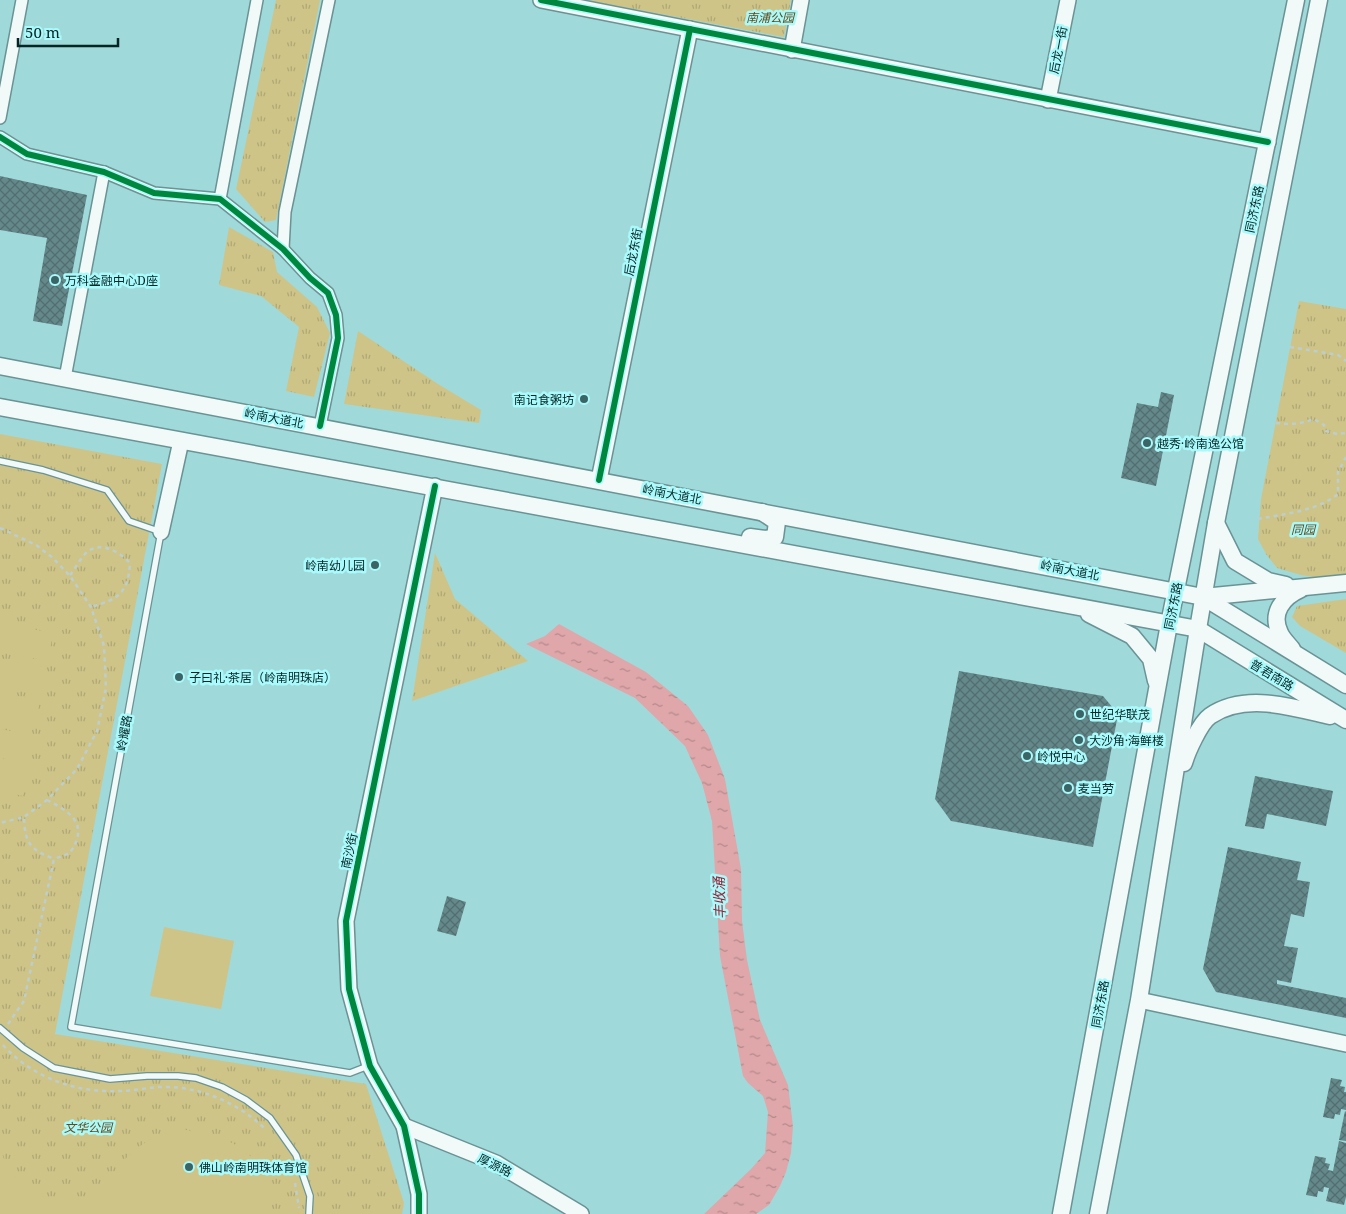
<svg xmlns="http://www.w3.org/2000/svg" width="1346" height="1214" font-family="'Noto Serif','Noto Sans SC',serif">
  <defs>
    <pattern id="grass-tufts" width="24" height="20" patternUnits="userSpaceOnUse" patternTransform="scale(1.25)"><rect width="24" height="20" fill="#cec488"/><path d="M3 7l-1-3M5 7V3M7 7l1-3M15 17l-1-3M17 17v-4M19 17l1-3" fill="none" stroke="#afa875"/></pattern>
    <pattern id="water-ripples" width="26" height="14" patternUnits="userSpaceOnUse" patternTransform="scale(1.25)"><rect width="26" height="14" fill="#dfa7aa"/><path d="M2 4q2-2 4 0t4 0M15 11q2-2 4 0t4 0" fill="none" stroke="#b3888a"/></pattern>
    <pattern id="building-cross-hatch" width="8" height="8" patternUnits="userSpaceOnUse" patternTransform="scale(1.25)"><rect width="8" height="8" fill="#65888b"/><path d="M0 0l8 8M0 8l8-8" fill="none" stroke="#516f71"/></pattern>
  </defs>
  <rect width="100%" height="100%" fill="#a0d9da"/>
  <g fill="url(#grass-tufts)">
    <polygon points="276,0 320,0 276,220 265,222 236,189"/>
    <polygon points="586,0 791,0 784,37"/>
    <polygon points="229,227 273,252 277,272 317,307 330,333 314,397 286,391 299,327 261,296 219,285"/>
    <polygon points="1299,301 1346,309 1346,575 1326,579 1301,575 1277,568 1266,554 1258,539 1261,499"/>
    <polygon points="358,331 438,384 481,410 479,423 344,404"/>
    <polygon points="0,434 162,464 55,1034 366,1084 404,1203 402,1214 0,1214"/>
    <polygon points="435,553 455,599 528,661 412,701"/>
    <polygon points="1346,599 1346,653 1300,626 1292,617 1297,606"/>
  </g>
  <g fill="#cec488">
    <polygon points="0,623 53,633 48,661 0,652"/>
    <polygon points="0,659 46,667 41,695 0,688"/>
    <polygon points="0,693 40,700 35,728 0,722"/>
    <polygon points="0,729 33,735 28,763 0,758"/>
    <polygon points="0,762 28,767 23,796 0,791"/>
    <polygon points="164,927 234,941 221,1009 150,996"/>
    <path d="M180 1129C237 1138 266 1151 272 1214H0V1144C4 1166 12 1177 31 1190 41 1198 47 1198 59 1200 100 1206 109 1171 135 1150 152 1137 159 1135 180 1129Z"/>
  </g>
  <polygon fill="url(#water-ripples)" points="559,624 646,672 688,706 708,735 725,779 741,869 742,921 747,960 760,1020 788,1085 793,1126 791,1153 786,1172 780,1186 769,1205 756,1214 704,1214 751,1169 765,1153 768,1112 763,1096 748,1083 743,1076 720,956 712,821 702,783 685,746 635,698 526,644 545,636"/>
  <g fill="url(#building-cross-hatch)">
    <polygon points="0,176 87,195 62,326 33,321 47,238 0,230"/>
    <polygon points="1161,392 1174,395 1156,486 1121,478 1137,403 1158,407"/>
    <polygon points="959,671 1103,696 1118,714 1093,847 951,821 935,799"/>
    <polygon points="1255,776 1333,791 1326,826 1267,814 1264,829 1245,826"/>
    <polygon points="1228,847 1301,862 1297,880 1310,882 1304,917 1291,914 1284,946 1298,948 1291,983 1277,980 1277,984 1346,998 1346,1018 1216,992 1203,969"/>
    <polygon points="447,896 466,902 456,936 437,931"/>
    <polygon points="1331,1078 1342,1080 1340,1086 1345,1087 1344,1092 1346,1092 1346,1110 1341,1109 1340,1115 1335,1114 1334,1119 1323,1117"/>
    <polygon points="1345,1111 1346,1112 1346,1141 1339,1140"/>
    <polygon points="1339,1141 1346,1143 1346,1197 1344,1205 1326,1201 1329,1188 1324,1187 1323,1192 1318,1191 1317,1197 1306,1195 1315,1156 1326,1158 1325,1163 1330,1164 1328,1170 1333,1171"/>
  </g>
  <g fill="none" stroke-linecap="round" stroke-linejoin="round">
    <defs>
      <g id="service">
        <polyline points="0,461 43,470 107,490 129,521 161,532 71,1027 350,1073 368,1066"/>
        <polyline points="0,1028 23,1048 54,1068 110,1079 147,1076 178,1076 196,1078 222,1087 246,1100 270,1118 296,1155 310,1196 309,1214"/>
      </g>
      <g id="minor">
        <polyline points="0,118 22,0"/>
        <polyline points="0,137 27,154 104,172 154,193 220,199 283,249 310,278 328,293 336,315 338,338 320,426"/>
        <polyline points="220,199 257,0"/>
        <polyline points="283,249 285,212 329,0"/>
        <polyline points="65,378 104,172"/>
      </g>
      <g id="tertiary">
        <polyline points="541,0 1268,142"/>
        <polyline points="792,50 801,0"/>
        <polyline points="1048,100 1068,0"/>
        <polyline points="599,480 690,29"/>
        <polyline points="161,532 181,441"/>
        <polyline points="1139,1000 1346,1044"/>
        <polyline points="404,1126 496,1163 581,1214"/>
        <polyline points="419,1214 419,1194 404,1126 370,1066 349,989 346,921 435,486"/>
      </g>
      <g id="secondary">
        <polyline points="0,366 1203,597 1346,583"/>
        <polyline points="0,407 1198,629 1346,720"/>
        <polyline points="1216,523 1235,561 1268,581 1286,585"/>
        <polyline points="750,537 766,539 775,537 777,522 762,512"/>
        <polyline points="1203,597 1346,685"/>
        <polyline points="1089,614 1132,636 1151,659 1156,681"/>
        <path d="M1292 649C1288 644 1282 638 1280 633 1270 613 1283 597 1301 589"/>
        <path d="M1184 763C1187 752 1200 723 1210 716 1245 692 1291 707 1330 716"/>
        <polyline points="1061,1214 1169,624 1296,0"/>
        <polyline points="1098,1214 1139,1000 1198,629 1216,523 1319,0"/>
      </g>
    </defs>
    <use href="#service" stroke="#699394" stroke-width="8"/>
    <use href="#minor" stroke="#699394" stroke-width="14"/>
    <use href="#tertiary" stroke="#699394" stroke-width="18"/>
    <use href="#secondary" stroke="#699394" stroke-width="19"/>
    <g stroke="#bdcece" stroke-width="2.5" stroke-dasharray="4 4" stroke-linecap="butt">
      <polyline points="1290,347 1338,355 1346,361"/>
      <path d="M1276 423C1290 425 1300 424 1314 419L1324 425 1326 431 1337 434 1346 433"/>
      <path d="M1258 519C1284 514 1317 511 1338 494V472L1346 457"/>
      <polyline points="0,528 36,545 53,558 70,576 91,607 104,646 106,688 97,731 77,769 47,800 24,817 0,823"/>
      <path d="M70 575C75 569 79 561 84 555 98 539 119 551 130 563 128 594 118 599 91 607"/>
      <path d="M47 800C60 807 80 816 78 834 78 840 73 848 70 853L54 859"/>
      <path d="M8 1024 24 1001 54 859C30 849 25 844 24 817"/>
      <path d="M3 1045C33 1078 76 1093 120 1091 136 1091 152 1086 169 1087 204 1088 241 1105 265 1129"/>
      <polyline points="295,1183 299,1208"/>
    </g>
    <use href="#service" stroke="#f1f9f9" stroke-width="5.5"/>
    <use href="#minor" stroke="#f1f9f9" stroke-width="11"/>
    <use href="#tertiary" stroke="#f1f9f9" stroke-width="15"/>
    <use href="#secondary" stroke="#f1f9f9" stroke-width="16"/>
    <defs>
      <g id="cycleway">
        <polyline points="541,0 1268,142"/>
        <polyline points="0,137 27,154 104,172 154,193 220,199 283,249 310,278 328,293 336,315 338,338 320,426"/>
        <polyline points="599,480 690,29"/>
        <polyline points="419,1214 419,1194 404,1126 370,1066 349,989 346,921 435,486"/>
      </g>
    </defs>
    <use href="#cycleway" stroke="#aafafb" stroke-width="9"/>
    <use href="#cycleway" stroke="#00873e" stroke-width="6"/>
  </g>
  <g fill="#3a6465" stroke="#aafafb" stroke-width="2">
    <circle cx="55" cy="280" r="5"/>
    <circle cx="584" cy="399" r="5"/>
    <circle cx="1147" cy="443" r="5"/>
    <circle cx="375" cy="565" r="5"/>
    <circle cx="179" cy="677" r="5"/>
    <circle cx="1080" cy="714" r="5"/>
    <circle cx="1079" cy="740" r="5"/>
    <circle cx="1027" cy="756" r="5"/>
    <circle cx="1068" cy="788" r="5"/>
    <circle cx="189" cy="1167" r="5"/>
  </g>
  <g text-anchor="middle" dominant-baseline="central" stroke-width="5" stroke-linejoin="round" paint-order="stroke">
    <g font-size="12" font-style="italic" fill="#664918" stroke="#aafafb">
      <text x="770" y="17">南浦公园</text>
      <text x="1303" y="529">同园</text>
      <text x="88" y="1127">文华公园</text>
    </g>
    <g font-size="12" fill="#032526" stroke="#aafafb">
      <text transform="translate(1058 50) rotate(-79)">后龙一街</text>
      <text transform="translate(1254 209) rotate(-78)">同济东路</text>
      <text transform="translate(633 252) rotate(-79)">后龙东街</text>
      <text transform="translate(274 418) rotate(11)">岭南大道北</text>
      <text transform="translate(672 494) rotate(11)">岭南大道北</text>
      <text transform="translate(1070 570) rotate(11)">岭南大道北</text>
      <text transform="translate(1173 606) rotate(-79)">同济东路</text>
      <text transform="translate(1272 675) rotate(31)">普君南路</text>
      <text transform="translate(124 733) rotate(-80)">岭耀路</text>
      <text transform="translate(349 851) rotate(-78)">南沙街</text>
      <text transform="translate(1100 1004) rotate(-80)">同济东路</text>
      <text transform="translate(495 1165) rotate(26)">厚源路</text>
    </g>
    <g font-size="12" fill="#032526" stroke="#aafafb" text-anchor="start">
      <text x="65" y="280">万科金融中心D座</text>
      <text x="574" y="399" text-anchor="end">南记食粥坊</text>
      <text x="1157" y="443">越秀·岭南逸公馆</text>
      <text x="365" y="565" text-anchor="end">岭南幼儿园</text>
      <text x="189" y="677">子曰礼·茶居（岭南明珠店）</text>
      <text x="1090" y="714">世纪华联茂</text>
      <text x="1089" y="740">大沙角·海鲜楼</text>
      <text x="1037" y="756">岭悦中心</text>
      <text x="1078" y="788">麦当劳</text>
      <text x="199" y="1167">佛山岭南明珠体育馆</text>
    </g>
    <g font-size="14" font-style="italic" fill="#982336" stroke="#aafafb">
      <text transform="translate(719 898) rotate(-92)">丰收涌</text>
    </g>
  </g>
  <path d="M18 38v8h100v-8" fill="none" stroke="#032526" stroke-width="2.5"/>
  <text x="25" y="38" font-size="15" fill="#032526" stroke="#aafafb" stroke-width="4" paint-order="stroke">50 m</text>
</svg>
